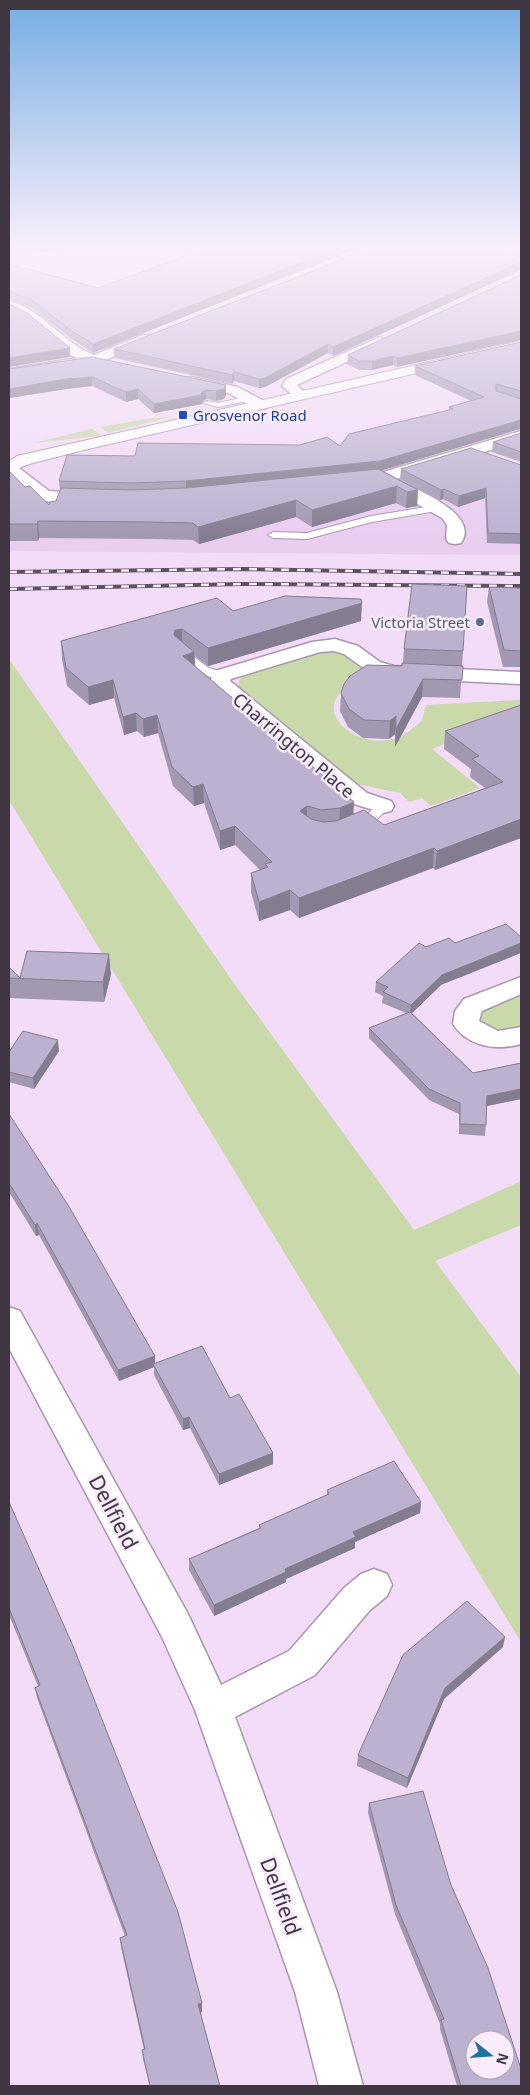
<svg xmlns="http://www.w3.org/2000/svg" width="530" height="2095" font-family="'Noto Sans',sans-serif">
  <rect width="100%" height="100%" fill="#f2dcf7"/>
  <polygon fill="#e9cef0" points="487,454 521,476 521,555 9,551 9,482 35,501 50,504 308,493"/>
  <g fill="#c9d9aa">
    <polygon points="174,416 108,433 100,427 146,419"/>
    <polygon points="92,429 100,434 100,436 33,443"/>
    <path d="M323 651 342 654 372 677C364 681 351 684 344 690 308 718 375 763 413 728 416 726 420 723 422 720 424 716 424 709 426 705L521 700V714L432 749 480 788 431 806 422 798 409 802 400 793 352 783 238 687 240 679 247 674 309 654Z"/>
    <polygon points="9,659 233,982 414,1230 521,1181 521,1225 435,1261 521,1377 521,1642 9,800"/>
    <path d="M521 993V1027C503 1035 496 1032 481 1022L479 1018 483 1010Z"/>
  </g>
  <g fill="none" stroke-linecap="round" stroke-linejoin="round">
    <defs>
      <g id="lane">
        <polygon points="249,396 253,398 252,400 218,407 203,403 207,401 218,403"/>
        <polygon points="439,505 442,506 442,510 372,522 307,539 273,538 268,535 273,532 307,533 371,516"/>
        <path d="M182 648 209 668 226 673 227 675C213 687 188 663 178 653V649Z"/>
        <path d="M383 803 389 806C381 816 368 831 354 827L352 825C355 822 359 821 363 819 370 813 374 805 383 803Z"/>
      </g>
      <g id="street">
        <polygon points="9,245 23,245 21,248 9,250"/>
        <path d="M9 301C43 310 62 342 94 355L143 335H153L155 338 153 341 105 360 103 364 9 377V369L78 358 70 355 29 320 9 310Z"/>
        <polygon points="380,337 387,341 385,344 297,385 308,395 306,398 296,398 282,386 286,379"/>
        <path d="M192 377 238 387 266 402 269 405 266 408C253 411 241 399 230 394 217 388 201 388 187 384L185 381 187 378Z"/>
        <path d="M521 431V441L396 479C415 489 481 514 461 543L455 544 449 543 446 539 447 525 442 518 380 483 356 485 350 483 348 480 350 477 380 473Z"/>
        <path d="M9 463 15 465 49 491 93 494 99 495 101 499 99 503C85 506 49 505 37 497 27 491 18 483 9 476Z"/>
        <polygon points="335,639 358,646 380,662 394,666 521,672 521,684 393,678 366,670 344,654 334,651 320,652 231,679 230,681 367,793 391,801 394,806 391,811 383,813 351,803 216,689 210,681 215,671 312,642"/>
        <path d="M521 977V994L482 1011 479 1021 498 1031 521 1027V1044C497 1051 468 1047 453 1024L455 1011 464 999Z"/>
        <polygon points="9,1307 20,1311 188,1614 221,1685 289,1651 344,1588 361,1574 374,1569 387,1574 392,1585 387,1596 370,1610 315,1675 235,1717 337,1992 363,2086 319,2086 295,1992 195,1710 162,1637 9,1348"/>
      </g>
      <polygon id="primary" points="521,341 521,349 84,450 29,464 9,472 9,461 17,456"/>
    </defs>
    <use href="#lane" stroke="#aa96af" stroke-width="2"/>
    <use href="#street" stroke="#aa96af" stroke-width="3"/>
    <use href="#primary" stroke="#aa96af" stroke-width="2"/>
    <use href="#lane" fill="#fff" fill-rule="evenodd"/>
    <use href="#street" fill="#fff" fill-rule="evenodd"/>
    <use href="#primary" fill="#fff" fill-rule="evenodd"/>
    <defs>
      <g id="rail">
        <polyline points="9,572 245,569 521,574"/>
        <polyline points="9,589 241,584 521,586"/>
      </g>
    </defs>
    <use href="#rail" stroke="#5e5260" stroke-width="4"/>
    <use href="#rail" stroke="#faecfd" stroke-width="2.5" stroke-dasharray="8" stroke-linecap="butt"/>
  </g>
  <g fill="#a298b2">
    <polygon points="20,245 107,245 24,254 21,250"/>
    <polygon points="521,245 521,270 333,356 328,353 265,387 259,388 234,381 232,384 114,358 114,349"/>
    <polygon points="9,264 98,288 93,353 73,340 33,309 10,299 9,300"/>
    <polygon points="521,275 397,367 393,365 372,370 359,370 347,364 348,355"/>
    <polygon points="521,342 521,430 520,429 382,470 418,490 417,506 406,508 396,503 312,527 296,517 199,544 193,540 151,539 39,538 38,541 9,541 9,471 25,487 49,505 56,501 60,491 59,481 135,456 340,446 449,410 449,407 471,401 415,375 415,366"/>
    <polygon points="92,357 226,395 224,399 216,401 206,399 202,402 202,404 154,413 138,399 126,402 92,386 66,389 9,398 9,369"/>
    <polygon points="521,433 521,462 492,452 493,442"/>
    <polygon points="521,465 521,544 487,543 485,498 458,507 443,499 440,500 400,479 401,469"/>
    <polygon points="489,587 521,588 521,667 503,667 487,602"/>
    <polygon points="233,611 361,621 208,666 195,656 195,666 354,814 384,825 485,788 470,777 471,769 444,749 445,731 521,705 521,838 435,870 433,868 299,918 290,910 259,921 251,892 251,873 260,870 235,845 220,850 204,803 194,806 173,786 158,733 144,737 137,731 124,735 114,698 89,705 67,686 62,659 61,641"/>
    <polygon points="404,649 463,651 460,698 422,697 395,747 395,734 389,739 363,738 348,727 340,711 341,693 402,666 403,663"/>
    <polygon points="455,943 441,985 412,1013 473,1073 521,1063 521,1099 487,1106 485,1136 459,1134 459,1114 429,1100 369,1038 369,1028 406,1013 382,1003 383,996 375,992 376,982 426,947"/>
    <polygon points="9,967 20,978 111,974 104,1002 9,998"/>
    <polygon points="59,1051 34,1089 9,1082 9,1052"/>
    <polygon points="9,1114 155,1363 230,1398 273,1453 273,1464 219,1485 190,1428 183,1430 154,1375 154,1367 119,1381 39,1235 36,1236 9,1192"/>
    <polygon points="327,1490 421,1502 420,1513 355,1542 355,1548 286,1579 286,1582 214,1616 189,1570 189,1559 259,1528 259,1525 327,1495"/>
    <polygon points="9,1502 202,2012 200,2013 220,2086 150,2086 143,2059 142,2050 144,2050 121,1947 120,1938 125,1936 37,1698 35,1688 38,1686 9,1615"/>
    <polygon points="503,1647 444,1699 407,1788 357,1766 358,1755"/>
    <polygon points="369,1803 451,1885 521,2086 457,2086 440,2029 440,2024 395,1914 368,1813"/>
  </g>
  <g fill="#847c91">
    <polygon points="33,245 107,245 24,254 24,246"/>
    <polygon points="345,245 366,245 93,353 93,344"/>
    <polygon points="521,262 521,270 333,356 333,347"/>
    <polygon points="521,331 521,340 397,367 397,358"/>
    <polygon points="328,344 328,353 265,387 259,388 259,379"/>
    <polygon points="70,348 70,357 9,367 9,358"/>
    <polygon points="393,356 393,365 372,370 372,361"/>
    <polygon points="234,372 234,381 232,384 232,375"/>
    <polygon points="92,377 92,386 66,389 9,398 9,389 66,379"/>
    <polygon points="226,385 226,395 224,399 216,401 216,391"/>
    <polygon points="138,389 138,399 126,402 126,392"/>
    <polygon points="206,390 206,399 202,402 202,404 154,413 154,404 201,393"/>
    <polygon points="521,420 520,429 380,471 186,491 186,481"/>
    <polygon points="397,486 396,503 312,527 312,510"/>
    <polygon points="486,488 485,498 458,507 459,496"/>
    <polygon points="444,489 443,499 440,500 441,490"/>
    <polygon points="418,490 417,506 406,508 407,492"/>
    <polygon points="296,500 296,517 199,544 198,527"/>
    <polygon points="38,521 39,538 38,541 37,524"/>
    <polygon points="362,603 361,621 208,666 208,648"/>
    <polygon points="182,629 182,646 174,635 175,630"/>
    <polygon points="194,652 195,670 183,656"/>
    <polygon points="423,679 422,697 395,747 396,729"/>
    <polygon points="113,680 114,698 89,705 88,687"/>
    <polygon points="136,713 137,731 124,735 123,717"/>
    <polygon points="157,715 158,733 144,737 143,719"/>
    <polygon points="396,716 395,734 389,739 390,721"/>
    <polygon points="203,784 204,803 194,806 193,787"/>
    <polygon points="354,802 353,821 339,827 340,808"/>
    <polygon points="307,806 307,824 300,811"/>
    <polygon points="521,819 521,838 435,870 437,851"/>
    <polygon points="235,826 235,845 220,850 220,831"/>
    <polygon points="434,848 433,868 299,918 299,898"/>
    <polygon points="290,890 290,910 259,921 259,902"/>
    <polygon points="521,943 521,953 441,985 410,1015 411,1005 442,975"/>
    <polygon points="109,954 111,974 104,1002 103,982"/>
    <polygon points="58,1040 59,1051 34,1089 33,1078"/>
    <polygon points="521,1089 521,1099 486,1106 487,1096"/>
    <polygon points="37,1223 39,1235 36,1236 35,1225"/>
    <polygon points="155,1356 155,1367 153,1364 154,1367 119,1381 118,1370"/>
    <polygon points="189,1417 190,1428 183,1430 183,1419"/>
    <polygon points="273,1453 273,1464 219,1485 219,1474"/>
    <polygon points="421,1502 420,1513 355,1542 355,1548 286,1579 286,1582 214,1616 214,1605 353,1532"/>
    <polygon points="505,1637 503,1647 444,1699 407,1788 408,1778 445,1688"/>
    <polygon points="202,2003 202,2012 199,2013 198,2004"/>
  </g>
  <g fill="#bcb1cf" stroke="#847c91" fill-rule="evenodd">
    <polygon points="214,245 345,245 93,344 72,331 32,300 9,291 9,264 98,288"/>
    <polygon points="379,245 521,245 521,262 333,347 328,344 265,378 259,379 234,372 232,375 114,349"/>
    <polygon points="521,275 521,331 397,358 393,356 372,361 359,361 348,355"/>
    <polygon points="9,304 27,313 70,348 9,358"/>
    <polygon points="521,342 521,391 496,384 496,391 521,399 521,420 380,461 186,481 131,483 59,481 67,455 135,456 138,443 300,445 327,437 340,446 349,434 453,409 449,407 484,397 415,366"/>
    <polygon points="92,357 226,385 224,389 216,391 206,390 201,393 202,395 154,404 138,389 126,392 92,377 66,379 9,389 9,369"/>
    <polygon points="521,433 521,452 493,442"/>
    <polygon points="471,448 521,465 521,534 488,533 486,488 459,496 444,489 441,490 401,469"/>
    <polygon points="378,469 418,490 407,492 397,486 312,510 296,500 198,527 193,523 151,522 38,521 37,524 9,524 9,471 25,487 30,486 49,505 50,502 56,501 61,488 131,490 186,488"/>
    <polygon points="412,584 467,586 463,651 404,649"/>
    <polygon points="489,587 521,588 521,651 504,650"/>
    <polygon points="285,596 361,599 362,603 208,648 182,629 175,630 174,635 194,652 183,656 354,802 340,808 322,810 307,806 300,811 311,819 323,822 336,821 364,810 384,825 503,782 472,759 479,756 445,731 521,705 521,819 437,851 434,848 299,898 290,890 259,902 251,873 268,867 265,864 272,862 235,826 220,831 203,784 193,787 172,767 157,715 143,719 136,713 123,717 113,680 88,687 66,668 61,641 217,598 233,611"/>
    <polygon points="402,663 463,666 462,680 423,679 396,729 396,716 390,721 364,720 349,709 341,693 344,684 350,676 367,665 402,666"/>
    <polygon points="506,924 521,937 521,943 442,975 411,1005 383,992 388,987 376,982 419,943 426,947 449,938 455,943"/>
    <polygon points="27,951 109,954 103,982 9,978 9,967 20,978"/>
    <polygon points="410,1012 473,1073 521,1063 521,1089 487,1096 486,1125 460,1124 460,1103 429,1089 369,1028"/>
    <polygon points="23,1031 58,1040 33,1078 9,1072 9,1052"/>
    <polygon points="9,1114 68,1205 155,1356 118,1370 37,1223 35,1225 9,1183"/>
    <polygon points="202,1346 230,1398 239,1394 273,1453 219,1474 189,1417 183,1419 153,1364"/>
    <polygon points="394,1461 421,1502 353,1532 356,1537 285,1569 286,1572 214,1605 189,1559 261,1528 259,1525 329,1494 327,1490"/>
    <polygon points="9,1502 73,1646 178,1912 202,2003 198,2004 220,2086 150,2086 142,2050 145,2049 120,1938 127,1935 35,1688 40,1685 9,1608"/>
    <polygon points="467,1601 505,1637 445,1688 408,1778 358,1755 403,1655"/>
    <path d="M423 1791 451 1885 488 1968 521 2069V2086H461L441 2020 444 2019 396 1905 369 1803ZM475 2040H505V2070H475Z"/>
  </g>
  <linearGradient id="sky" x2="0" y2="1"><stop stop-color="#75ade3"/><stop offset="0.46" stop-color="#f9effb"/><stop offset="1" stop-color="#f9effb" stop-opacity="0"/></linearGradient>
  <rect width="530" height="538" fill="url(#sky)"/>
  <rect fill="#1a4fb4" stroke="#faecfd" stroke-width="2" x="178" y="410" width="10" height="10" rx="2.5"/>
  <circle fill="#5c6f8a" stroke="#faecfd" stroke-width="2" cx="480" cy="622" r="5"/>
  <g text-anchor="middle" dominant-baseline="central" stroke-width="5" stroke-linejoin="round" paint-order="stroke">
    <g font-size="15" fill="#164399" stroke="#faecfd" text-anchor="start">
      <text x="193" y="415">Grosvenor Road</text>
    </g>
    <g font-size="15" fill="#4e5e75" stroke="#faecfd" text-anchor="end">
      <text x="470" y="622">Victoria Street</text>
    </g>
    <g font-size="18" fill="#3f3641" stroke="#faecfd">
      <text transform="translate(294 745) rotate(40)">Charrington Place</text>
    </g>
    <g font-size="21" fill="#3f3641" stroke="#faecfd">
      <text transform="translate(114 1512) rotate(62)">Dellfield</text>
      <text transform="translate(281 1896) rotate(70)">Dellfield</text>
    </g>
  </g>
  <rect width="530" height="2095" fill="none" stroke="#3f3641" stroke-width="20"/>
  <g transform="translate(490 2055) rotate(107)"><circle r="24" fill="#faecfd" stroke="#afa3b2"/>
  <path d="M0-4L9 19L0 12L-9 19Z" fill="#1c72a2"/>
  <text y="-8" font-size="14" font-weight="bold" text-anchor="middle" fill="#3f3641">N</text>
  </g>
</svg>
